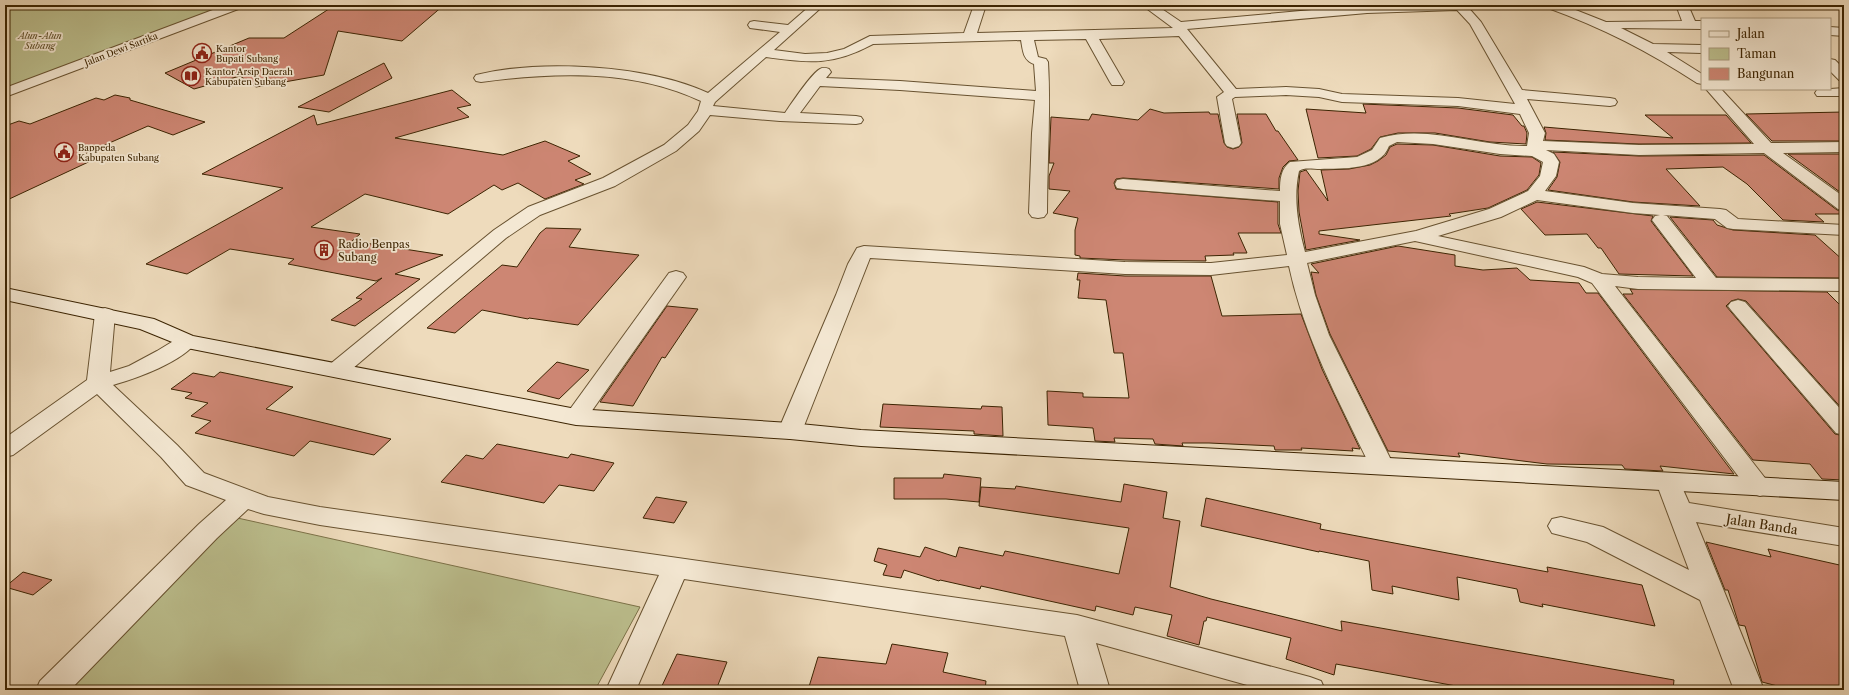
<svg xmlns="http://www.w3.org/2000/svg" width="1849" height="695" font-family="'Libre Caslon Text',serif">
  <rect width="100%" height="100%" fill="#eedbbc"/>
  <filter id="stains"><feTurbulence type="fractalNoise" baseFrequency=".005" numOctaves="4"/><feColorMatrix values="0 0 0 0 .2 0 0 0 0 .09 0 0 0 0 .02 0 0 0 .5 -.17"/></filter>
  <radialGradient id="worn" r=".72"><stop offset=".6" stop-color="#630" stop-opacity="0"/><stop offset="1" stop-color="#630" stop-opacity=".3"/></radialGradient>
  <g fill="#bcbf8e" stroke="#7c7248">
    <polygon points="5,5 230,5 5,90"/>
    <polygon points="233,517 640,607 595,690 62,690"/>
  </g>
  <g fill="#cd8673" stroke="#3c2402">
    <polygon points="335,5 444,5 402,41 338,31 324,75 256,87 240,76 194,89 165,73 249,38 284,38"/>
    <polygon points="384,63 392,78 329,112 298,107"/>
    <polygon points="452,90 471,105 457,108 469,117 395,138 503,155 545,141 580,156 568,161 591,174 575,180 584,184 545,199 518,183 502,190 494,185 448,214 365,194 311,227 360,234 352,241 443,255 395,274 420,279 355,326 331,320 362,299 356,298 382,278 376,281 288,264 294,259 230,249 187,274 146,264 283,188 202,174 314,115 317,125"/>
    <polygon points="115,95 130,98 130,100 205,122 173,135 148,126 82,155 97,158 5,201 5,126 19,121 30,124 96,98 104,100"/>
    <polygon points="1363,104 1458,108 1513,115 1522,126 1524,126 1527,133 1526,144 1490,142 1435,133 1398,133 1380,137 1371,149 1357,156 1318,158 1306,109 1366,113"/>
    <polygon points="1150,109 1164,113 1209,112 1210,114 1218,114 1224,143 1227,147 1233,149 1239,147 1242,143 1237,114 1266,114 1276,131 1278,131 1298,160 1289,161 1283,167 1279,178 1279,189 1123,178 1116,179 1114,183 1116,189 1278,202 1278,224 1281,233 1238,233 1247,253 1233,253 1234,255 1205,256 1206,261 1125,260 1080,258 1080,256 1075,255 1075,230 1078,218 1053,213 1070,191 1049,189 1049,176 1054,163 1049,163 1051,117 1089,120 1092,114 1138,120"/>
    <polygon points="1844,112 1844,141 1772,141 1746,114"/>
    <polygon points="1645,115 1726,115 1751,143 1639,144 1545,140 1546,133 1544,127 1673,138"/>
    <polygon points="1397,144 1433,145 1500,156 1532,157 1541,163 1539,175 1527,190 1488,208 1449,214 1451,216 1319,231 1319,234 1360,240 1306,250 1299,212 1298,191 1300,172 1306,170 1328,201 1321,170 1349,169 1370,165 1378,161 1386,155 1390,147"/>
    <polygon points="1553,152 1639,156 1764,155 1837,210 1844,211 1844,214 1815,214 1824,222 1783,220 1747,184 1723,167 1666,169 1700,206 1633,202 1548,190 1557,177 1560,162"/>
    <polygon points="1788,154 1844,154 1844,195"/>
    <polygon points="1537,202 1653,216 1651,221 1693,276 1619,274 1601,248 1598,248 1587,234 1545,235 1521,209"/>
    <polygon points="1670,217 1713,220 1717,225 1733,230 1815,235 1844,261 1844,278 1717,277"/>
    <polygon points="546,228 581,229 569,247 639,255 578,325 529,318 528,319 482,310 455,333 427,328 502,265 517,267 540,233"/>
    <polygon points="1398,246 1455,255 1455,266 1483,270 1517,268 1530,280 1579,283 1586,293 1598,293 1734,474 1660,466 1663,471 1625,469 1622,465 1547,464 1458,453 1460,457 1388,451 1330,334 1316,295 1311,272 1319,273 1311,264"/>
    <polygon points="1078,273 1125,276 1211,276 1222,316 1301,314 1322,369 1360,449 1352,448 1353,451 1301,448 1302,450 1275,450 1274,446 1209,443 1182,443 1183,446 1155,444 1153,439 1114,438 1115,442 1095,441 1093,428 1048,425 1047,391 1083,393 1083,397 1129,398 1123,353 1114,353 1106,300 1078,298 1080,280 1077,280"/>
    <polygon points="1630,289 1827,292 1844,309 1844,411 1746,301 1738,299 1731,301 1726,306 1835,434 1844,436 1844,480 1822,479 1810,464 1753,460 1623,294 1633,294"/>
    <polygon points="667,306 698,309 665,358 662,357 633,406 600,402"/>
    <polygon points="557,362 589,370 559,399 527,391"/>
    <polygon points="220,372 293,387 266,409 391,439 374,455 310,441 294,456 195,433 211,421 191,416 208,403 185,398 192,393 171,389 193,373 214,377"/>
    <polygon points="883,404 981,409 982,406 1002,407 1003,436 974,434 974,431 880,427"/>
    <polygon points="497,444 568,458 571,454 614,463 594,491 559,485 544,503 441,482 466,455 483,459"/>
    <polygon points="944,474 981,478 979,502 946,499 894,499 894,478 943,478"/>
    <polygon points="1124,484 1167,492 1163,518 1180,521 1170,587 1211,599 1342,631 1341,621 1674,680 1673,690 1478,690 1336,664 1334,675 1286,659 1291,638 1207,617 1206,621 1204,621 1199,645 1167,636 1172,615 1135,607 1133,615 1096,606 1095,611 981,586 980,589 940,580 939,581 904,570 901,578 883,575 887,565 874,561 878,548 920,557 925,547 956,557 959,547 1003,556 1005,551 1119,574 1129,528 979,506 981,487 1015,489 1016,486 1121,502"/>
    <polygon points="656,497 687,502 674,523 643,518"/>
    <polygon points="1206,498 1321,524 1320,529 1548,572 1547,567 1642,585 1655,626 1542,604 1543,607 1520,602 1517,589 1457,577 1459,600 1392,586 1393,594 1372,590 1369,561 1319,551 1319,552 1201,526"/>
    <polygon points="1706,542 1771,557 1768,549 1844,566 1844,690 1793,690 1762,682 1745,626 1739,625 1728,590 1725,590"/>
    <polygon points="23,572 52,580 33,595 5,587"/>
    <polygon points="892,644 948,653 943,672 986,681 985,690 808,690 818,657 886,664"/>
    <polygon points="677,654 727,662 716,690 660,690"/>
  </g>
  <g fill="none" stroke-linecap="round" stroke-linejoin="round">
    <defs>
      <g id="minor">
        <polygon points="226,5 243,5 241,8 5,97 5,88"/>
        <path d="M811 5H824L774 50 805 54 827 53 844 49 870 36 964 33 974 5H986L977 33 1173 28 1142 5H1156L1181 22 1367 5H1466L1481 22 1522 90 1610 98 1615 99 1617 102 1615 105 1610 106 1527 99 1545 133 1543 141 1639 145 1754 144 1706 89H1721L1771 143 1844 142V152L1783 153 1844 197V210L1838 209 1764 153 1639 155 1546 150 1554 154 1559 162 1556 176 1545 191 1633 203 1720 209 1726 210 1738 219 1844 225V235L1733 229 1727 228 1715 219 1663 215 1667 216 1716 278 1844 279V291L1638 289 1615 286 1772 487 1769 493 1760 496 1751 493 1592 283 1578 277 1415 241 1307 263 1315 295 1329 335 1394 466 1391 472 1382 474 1373 472 1370 466C1339 401 1304 337 1289 266L1211 275 1125 274 870 258 802 431 798 436 790 439 782 436 778 431 836 295 848 264 857 248 864 246 1125 262 1211 263 1287 255 1280 224V201L1123 189 1117 188 1115 184 1117 180 1123 179 1280 191C1280 179 1281 169 1290 162L1357 157 1372 150 1380 138C1428 124 1478 147 1527 146L1529 133 1520 114 1458 106 1342 102 1319 97 1286 95 1235 97 1232 99 1241 143 1239 146 1233 148 1227 146 1225 143 1217 97 1224 92 1179 36 1099 39 1124 82 1122 85H1112L1110 82 1086 39 1034 40 1038 57 1046 59 1048 62C1051 112 1047 163 1047 213L1044 217 1038 218 1032 217 1029 213 1032 133 1035 100 900 90 820 86 800 113 856 116 861 117 863 120 861 123 856 124 780 121 710 115 699 131 676 151 615 186 540 215 506 238 345 375 337 377 329 375 326 370 329 365 494 230 528 207 603 178 664 145 688 125 698 111 701 101C633 69 554 72 481 82L476 81 474 78 476 75C540 59 648 65 708 93L780 32 750 28 748 25 750 22 754 21 788 25ZM1457 10 1470 24 1515 104 1458 98 1342 94 1319 89 1286 87 1236 89 1187 29 1367 13ZM1021 40C1023 51 1023 60 1034 64L1036 91 900 81 826 78 831 72 829 69C826 68 823 67 820 69 813 72 791 104 785 113L713 106 715 102 766 57C810 63 832 66 873 44ZM1397 142 1433 144 1500 154 1532 156 1543 162 1540 176 1528 191 1489 209 1416 231 1305 252C1298 226 1293 198 1299 171 1304 167 1313 169 1320 169 1342 168 1380 171 1389 146ZM1537 200 1633 213 1660 215 1655 216 1652 220 1696 278 1638 277 1602 274 1584 267 1438 236 1501 217Z"/>
        <polygon points="1004,5 1023,5 1017,9 1006,8"/>
        <path d="M1546 5H1563L1606 22 1682 21 1676 5H1688L1695 21H1702V29L1621 28 1653 44 1702 45V53L1667 52 1702 74V84L1697 83C1650 52 1601 27 1548 8Z"/>
        <polygon points="1830,27 1844,28 1844,36 1830,35"/>
        <polygon points="1830,59 1835,60 1844,69 1844,81 1839,80 1830,71"/>
        <polygon points="1844,88 1844,96 1817,96 1815,93 1817,90"/>
        <polygon points="676,271 683,273 686,277 584,422 576,424 568,422 565,417 568,412 669,273"/>
        <polygon points="1738,300 1745,302 1844,413 1844,435 1836,433 1731,310 1728,306 1731,302"/>
        <path d="M105 308 112 310 115 314 110 372 129 366 157 351 180 337 187 335 194 337 197 341C183 362 137 378 113 385L177 445 204 473 268 497 320 507 1077 615 1310 677 1321 681 1325 690H1265L1096 643 1110 690H1080L1065 636 684 579 636 690H606L659 575 320 525 264 514 248 509 217 538 70 690H36L40 681 199 524 226 500 186 485 161 457 97 394 13 455 5 457V438L87 380 95 314 98 310Z"/>
        <polygon points="1668,474 1677,476 1689,503 1844,528 1844,546 1696,522 1764,690 1734,690 1700,600 1587,542 1552,533 1548,526 1552,519 1561,517 1603,527 1689,570 1656,482 1659,476"/>
      </g>
      <polygon id="secondary" points="5,288 154,319 193,336 576,409 790,423 861,430 1844,482 1844,500 861,446 790,439 576,425 187,348 140,329 5,300"/>
    </defs>
    <use href="#minor" stroke="#685230" stroke-width="2"/>
    <use href="#secondary" stroke="#3c2402" stroke-width="2"/>
    <use href="#minor" fill="#f4e8d3" fill-rule="evenodd"/>
    <use href="#secondary" fill="#f4e8d3" fill-rule="evenodd"/>
  </g>
  <defs>
    <symbol id="civic-ring" viewBox="-11 -11 22 22"><circle r="9.5" fill="#f4e8d3" stroke="#8f2418" stroke-width="1.5"/><path d="M-.6-6.5H3V-4.5H.6V-3L4-1V1h2V6H-6V1h2V-1L-.6-3ZM-1.2 2.5V6h2.4V2.5Z" fill="#8f2418"/></symbol>
    <symbol id="library-ring" viewBox="-11 -11 22 22"><circle r="9.5" fill="#f4e8d3" stroke="#8f2418" stroke-width="1.5"/><path d="M-6-4Q-3-5.5-.7-3.5V5Q-3 3-6 4ZM6-4Q3-5.5 .7-3.5V5Q3 3 6 4Z" fill="#8f2418"/></symbol>
    <symbol id="building-ring" viewBox="-11 -11 22 22"><circle r="9.5" fill="#f4e8d3" stroke="#8f2418" stroke-width="1.5"/><path d="M-4-6H4V6H1V3H-1V6H-4ZM-2.5-4.3h1.7v1.8h-1.7ZM.8-4.3h1.7v1.8H.8ZM-2.5-1h1.7V.8h-1.7ZM.8-1h1.7V.8H.8Z" fill="#8f2418"/></symbol>
  </defs>
  <g fill-rule="evenodd">
    <use href="#civic-ring" x="191" y="42" width="22" height="22"/>
    <use href="#library-ring" x="180" y="65" width="22" height="22"/>
    <use href="#civic-ring" x="53" y="141" width="22" height="22"/>
    <use href="#building-ring" x="313" y="239" width="22" height="22"/>
  </g>
  <g text-anchor="middle" dominant-baseline="central" stroke-width="3.5" stroke-linejoin="round" paint-order="stroke">
    <g font-size="9" font-style="italic" fill="#5c4b25" stroke="#f4e8d3">
      <text x="40" y="35">Alun-Alun<tspan x="40" dy="10">Subang</tspan></text>
    </g>
    <g font-size="9" fill="#3c2402" stroke="#f4e8d3" text-anchor="start">
      <text x="216" y="48">Kantor<tspan x="216" dy="10">Bupati Subang</tspan></text>
      <text x="205" y="71">Kantor Arsip Daerah<tspan x="205" dy="10">Kabupaten Subang</tspan></text>
      <text x="78" y="147">Bappeda<tspan x="78" dy="10">Kabupaten Subang</tspan></text>
    </g>
    <g font-size="9" fill="#3c2402" stroke="#f4e8d3">
      <text transform="translate(121 49) rotate(-21)">Jalan Dewi Sartika</text>
    </g>
    <g font-size="11" fill="#3c2402" stroke="#f4e8d3" text-anchor="start">
      <text x="338" y="244">Radio Benpas<tspan x="338" dy="13">Subang</tspan></text>
    </g>
    <g font-size="13" fill="#3c2402" stroke="#f4e8d3">
      <text transform="translate(1762 524) rotate(9)">Jalan Banda</text>
    </g>
  </g>
  <rect width="1849" height="695" fill="none" stroke="#eedbbc" stroke-width="20"/>
  <rect x="6" y="6" width="1837" height="683" fill="none" stroke="#3c2402" stroke-width="2"/>
  <rect x="10" y="10" width="1829" height="675" fill="none" stroke="#3c2402"/>
  <rect x="1701" y="18" width="130" height="72" fill="#f4e8d3" stroke="#aa9a7f"/>
  <rect x="1709" y="31" width="20" height="6" fill="#f4e8d3" stroke="#aa9a7f"/>
  <text x="1737" y="38" font-size="12" fill="#3c2402">Jalan</text>
  <rect x="1709" y="48" width="20" height="12" fill="#bcbf8e" stroke="#aa9a7f"/>
  <text x="1737" y="58" font-size="12" fill="#3c2402">Taman</text>
  <rect x="1709" y="68" width="20" height="12" fill="#cd8673" stroke="#aa9a7f"/>
  <text x="1737" y="78" font-size="12" fill="#3c2402">Bangunan</text>
  <rect width="100%" height="100%" filter="url(#stains)"/>
  <rect width="100%" height="100%" fill="url(#worn)"/>
</svg>
